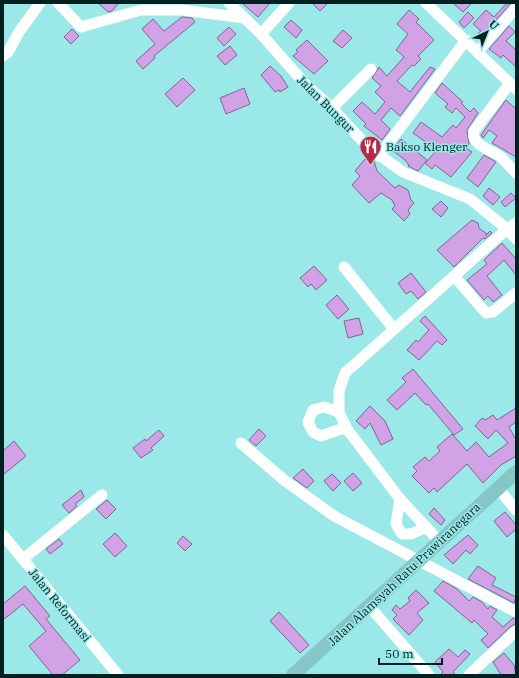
<svg xmlns="http://www.w3.org/2000/svg" width="519" height="678" font-family="'IBM Plex Serif',serif">
  <rect width="100%" height="100%" fill="#9be8e8"/>
  <g fill="#d2a2e6" stroke="#83648f">
    <polygon points="98,3 119,3 112,11 108,12"/>
    <polygon points="242,3 270,3 258,17"/>
    <polygon points="312,3 328,3 320,11"/>
    <polygon points="453,3 472,3 463,12"/>
    <polygon points="507,3 511,3 482,36 478,33 481,31 473,24 486,10 494,17"/>
    <polygon points="409,10 419,19 416,22 434,40 418,56 421,59 414,66 412,65 397,81 410,92 430,67 435,69 400,116 391,108 381,120 390,129 382,140 364,126 366,124 353,111 362,102 375,114 385,102 375,92 381,86 372,78 379,67 387,76 404,57 396,50 408,34 397,24"/>
    <polygon points="468,12 474,18 464,28 459,22"/>
    <polygon points="182,17 192,18 195,22 154,56 155,58 143,69 136,61 155,44 142,29 153,19 164,31"/>
    <polygon points="291,20 302,30 296,38 284,27"/>
    <polygon points="509,26 515,32 506,41 516,50 516,67 503,55 501,58 489,49"/>
    <polygon points="229,27 236,34 224,46 217,38"/>
    <polygon points="72,29 79,36 71,44 64,37"/>
    <polygon points="343,30 352,38 342,48 333,41"/>
    <polygon points="307,40 328,61 314,74 293,56 298,52 296,50"/>
    <polygon points="230,46 237,55 225,65 217,56"/>
    <polygon points="270,66 281,76 288,87 280,92 279,90 275,92 261,75"/>
    <polygon points="183,78 195,90 177,107 165,94"/>
    <polygon points="442,83 463,102 461,103 470,112 474,108 478,113 467,130 469,144 466,148 472,152 451,177 435,165 432,169 425,163 437,150 413,133 421,122 442,137 453,125 456,128 465,117 456,108 452,113 445,107 448,104 435,93"/>
    <polygon points="244,88 250,104 226,114 220,98"/>
    <polygon points="506,100 516,109 516,157 492,143 497,136 489,130 483,138 481,135"/>
    <polygon points="401,139 427,160 418,171 408,166 409,165 405,160 392,150"/>
    <polygon points="484,155 496,162 478,187 467,178"/>
    <polygon points="365,159 374,161 377,171 395,188 399,185 408,190 411,200 414,203 408,210 410,214 404,221 392,209 395,206 392,200 381,193 369,203 352,185 360,176 355,171"/>
    <polygon points="489,188 500,197 493,205 483,196"/>
    <polygon points="511,193 516,198 505,207 501,202"/>
    <polygon points="441,201 448,208 441,217 432,209"/>
    <polygon points="472,220 478,223 479,228 487,234 485,236 490,231 492,233 485,239 483,238 454,267 437,250"/>
    <polygon points="502,243 516,259 516,275 504,260 487,276 502,295 493,302 488,296 484,300 467,280 487,264 484,260"/>
    <polygon points="314,266 327,280 316,290 311,284 308,287 300,278"/>
    <polygon points="411,273 426,292 418,299 411,291 406,294 398,283"/>
    <polygon points="337,295 349,309 338,319 326,305"/>
    <polygon points="425,316 447,340 442,345 437,341 419,360 407,350 416,340 418,342 429,330 420,321"/>
    <polygon points="359,318 363,334 348,338 344,321"/>
    <polygon points="413,369 463,429 454,435 428,404 426,405 415,393 397,410 387,400 406,382 402,378"/>
    <polygon points="370,406 385,421 393,439 381,445 370,423 365,429 356,421"/>
    <polygon points="516,408 516,422 509,427 516,440 516,456 501,465 483,483 467,464 437,492 434,488 429,493 412,476 417,471 413,467 425,457 429,461 440,451 437,447 452,434 467,451 476,442 489,457 508,443 496,430 488,439 475,426 482,418 485,420 493,415 497,420"/>
    <polygon points="259,429 266,436 256,446 249,440"/>
    <polygon points="159,430 164,436 151,448 153,450 141,458 133,448 145,439 146,441"/>
    <polygon points="14,441 26,456 3,475 3,451"/>
    <polygon points="303,469 314,481 307,488 293,478"/>
    <polygon points="353,473 362,483 353,491 344,481"/>
    <polygon points="332,474 341,483 333,491 324,481"/>
    <polygon points="81,490 84,497 75,504 77,506 69,513 62,505"/>
    <polygon points="107,500 116,509 106,519 96,509"/>
    <polygon points="434,508 445,520 441,525 429,514"/>
    <polygon points="505,512 516,525 516,529 507,537 494,521"/>
    <polygon points="115,533 127,546 115,557 103,544"/>
    <polygon points="468,535 478,545 470,554 466,550 453,564 444,555"/>
    <polygon points="183,536 192,544 185,551 177,543"/>
    <polygon points="59,539 63,544 50,554 46,549"/>
    <polygon points="478,566 496,578 492,585 516,597 514,603 468,579"/>
    <polygon points="443,581 457,589 469,601 473,597 482,602 488,609 490,606 497,610 492,617 503,627 513,618 516,619 516,624 511,626 488,648 481,640 488,634 474,620 472,623 434,591"/>
    <polygon points="25,586 50,616 46,619 80,660 62,675 53,675 29,646 46,631 23,604 3,620 3,604"/>
    <polygon points="416,590 429,603 417,613 423,620 409,635 393,619 397,615 392,610 396,605 400,609 410,601 408,598"/>
    <polygon points="279,612 309,645 300,653 270,621"/>
    <polygon points="449,649 458,657 465,650 470,654 453,672 455,675 440,675 443,672 435,662"/>
    <polygon points="504,653 514,665 516,675 501,675 493,662"/>
  </g>
  <g fill="none" stroke-linecap="round" stroke-linejoin="round">
    <g stroke="#fff" stroke-width="11">
      <polyline points="58,3 81,27 141,10 182,10 244,18"/>
      <polyline points="229,3 261,34 307,86 332,108 368,147 403,172 470,199 507,229 516,239"/>
      <polyline points="426,3 516,89"/>
      <polyline points="261,34 289,3"/>
      <polyline points="477,52 516,8"/>
      <polyline points="3,56 8,52 19,32 40,3"/>
      <path d="M510 83 474 131C470 145 492 150 501 157 506 162 511 168 516 173"/>
      <polyline points="332,108 371,69"/>
      <polyline points="379,156 466,40"/>
      <polyline points="344,267 394,329"/>
      <polyline points="454,276 486,313 493,312 516,293"/>
      <polyline points="339,412 324,407 313,410 308,422 313,432 321,436 341,429 347,429"/>
      <polyline points="241,443 284,480 334,516 516,612"/>
      <polyline points="498,488 516,510"/>
      <polyline points="400,499 396,524 402,534 411,534 426,527"/>
      <polyline points="3,535 118,675"/>
      <polyline points="439,541 400,499 347,429 339,412 339,391 345,373 507,229 516,223"/>
      <polyline points="23,559 102,495"/>
      <polyline points="370,607 429,675"/>
      <polyline points="469,675 516,631"/>
    </g>
    <polyline stroke="#87c6c6" stroke-width="14" points="293,675 516,472"/>
  </g>
  <defs>
    <symbol id="restaurant-pin" viewBox="-11 -11 22 30"><path d="M0 17L-7.5 6A9.5 9.5 0 1 1 7.5 6Z" fill="#b82744" stroke="#9be8e8"/><path d="M-5-6h1v4h1v-4h1v4h1v-4h1v5L-1.5 .5V6h-2V.5L-5-1ZM5-6V6H3V1.5H1.5Q1.5-4 5-6Z" fill="#fff"/></symbol>
  </defs>
  <g fill-rule="evenodd">
    <use href="#restaurant-pin" x="358" y="134" width="25" height="34"/>
  </g>
  <g text-anchor="middle" dominant-baseline="central" stroke-width="3" stroke-linejoin="round" paint-order="stroke">
    <g font-size="12" fill="#012121" stroke="#9be8e8">
      <text transform="translate(326 104) rotate(45)">Jalan Bungur</text>
      <text transform="translate(404 574) rotate(-43)">Jalan Alamsyah Ratu Prawiranegara</text>
      <text transform="translate(60 605) rotate(51)">Jalan Reformasi</text>
    </g>
    <g font-size="12" fill="#012121" stroke="#9be8e8" text-anchor="start">
      <text x="386" y="146">Bakso Klenger</text>
    </g>
  </g>
  <rect width="519" height="678" fill="none" stroke="#012121" stroke-width="8"/>
  <g transform="translate(487 32) rotate(43)" stroke="#9be8e8" stroke-width="3" paint-order="stroke">
  <path d="M0-3L7 15L0 10L-7 15Z" fill="#012121"/>
  <text y="-6" font-size="11" font-weight="bold" text-anchor="middle" fill="#012121">U</text>
  </g>
  <path d="M379 658v6h63v-6" fill="none" stroke="#012121" stroke-width="2"/>
  <text x="385" y="658" font-size="12" fill="#012121" stroke="#9be8e8" stroke-width="3" paint-order="stroke">50 m</text>
</svg>
